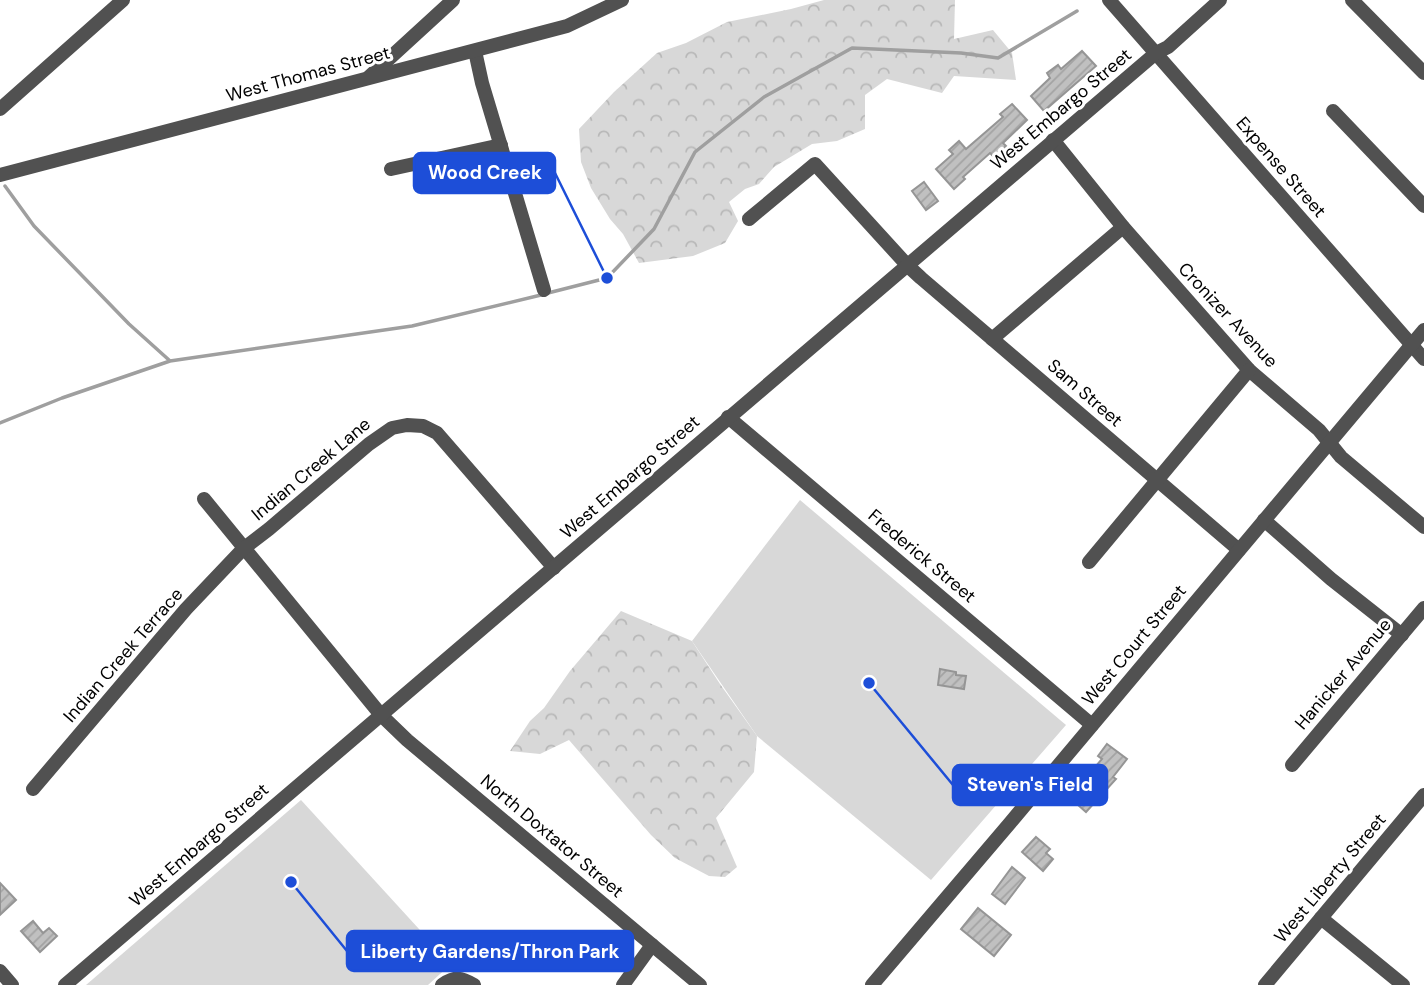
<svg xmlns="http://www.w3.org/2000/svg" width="1424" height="985" font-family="'DM Sans',sans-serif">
  <defs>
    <pattern id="forest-crowns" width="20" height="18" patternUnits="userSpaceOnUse" patternTransform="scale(1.75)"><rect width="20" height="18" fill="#d8d8d8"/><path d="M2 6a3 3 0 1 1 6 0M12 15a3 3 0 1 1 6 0" fill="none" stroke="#b8b8b8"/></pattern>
    <pattern id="building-hatch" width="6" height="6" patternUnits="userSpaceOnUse" patternTransform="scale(1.75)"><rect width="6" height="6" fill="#c0c0c0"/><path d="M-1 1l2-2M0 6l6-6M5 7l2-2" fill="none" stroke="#a3a3a3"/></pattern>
  </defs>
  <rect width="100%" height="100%" fill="#fff"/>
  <g fill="#d8d8d8">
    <polygon points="800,500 1066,725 931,880 757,736 692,641"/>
    <polygon points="301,800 451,964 428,985 86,985"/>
  </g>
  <g fill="url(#forest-crowns)">
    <polygon points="824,0 955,0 954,39 993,30 1012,53 1016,80 954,76 942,93 887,79 865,95 865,129 837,141 812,144 774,167 759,184 745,189 729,202 738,221 725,243 693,256 639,263 623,234 610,219 591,188 581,162 579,129 614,92 657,53 686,43 727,22 791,9"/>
    <polygon points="621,611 692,641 720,684 757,736 754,772 716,818 737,867 725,877 709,876 675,858 651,835 569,740 540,754 510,751 530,721 544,708 570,671"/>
  </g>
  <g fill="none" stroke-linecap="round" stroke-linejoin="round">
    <g stroke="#9f9f9f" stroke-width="3.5">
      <polyline points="5,186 34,226 129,324 169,360"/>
      <polyline points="548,293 607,278 654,229 695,152 764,97 852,48 961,53 998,58 1077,11"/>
      <polyline points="0,423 62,398 170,361 412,326 541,295"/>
    </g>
  </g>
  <g fill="url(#building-hatch)" stroke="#959595" stroke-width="2">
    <polygon points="1082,51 1096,66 1044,111 1031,96 1050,78 1047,73 1058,65 1061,69"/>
    <polygon points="1012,104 1027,120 1003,143 1006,146 994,157 990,153 963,177 965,179 954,189 936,169 953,154 949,150 959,141 966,149 1003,117 1000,114"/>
    <polygon points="924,182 938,201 926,210 912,191"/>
    <polygon points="940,669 956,672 956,675 966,676 964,689 938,685"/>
    <polygon points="1107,744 1127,759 1113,777 1116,779 1086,812 1069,797 1102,759 1098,756"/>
    <polygon points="1036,837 1050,849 1046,853 1053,859 1043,871 1022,852"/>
    <polygon points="1012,867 1025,878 1005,904 992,894"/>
    <polygon points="0,883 16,900 0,915"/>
    <polygon points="978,908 1011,935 994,956 961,929"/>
    <polygon points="33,921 43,933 49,928 57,936 40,952 21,931"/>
  </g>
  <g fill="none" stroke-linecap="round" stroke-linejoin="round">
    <g stroke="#515151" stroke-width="14">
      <polyline points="1109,0 1424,359"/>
      <polyline points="1352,0 1424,73"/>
      <polyline points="475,51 482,83 544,290"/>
      <polyline points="369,77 453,0"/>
      <polyline points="0,109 123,0"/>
      <polyline points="1333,111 1424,206"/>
      <polyline points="1053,140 1123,227 1249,370 1319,430 1341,457 1424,527"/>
      <polyline points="391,169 501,145"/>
      <polyline points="0,175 567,26 622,0"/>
      <polyline points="749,219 815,164 908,266 921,278 1239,550"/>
      <polyline points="992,339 1123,227"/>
      <polyline points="728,417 1092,725"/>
      <polyline points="204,499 381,715 407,740 700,985"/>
      <polyline points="1264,520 1331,579 1402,635"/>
      <polyline points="1089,562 1249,370"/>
      <polyline points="1292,765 1424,608"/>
      <polyline points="33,789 186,609 243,549 269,529 369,444 392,428 407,425 423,426 437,433 554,568"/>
      <polyline points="1321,918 1403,985"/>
      <polyline points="0,971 12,985"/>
      <polyline points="65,985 1156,53 1168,47 1220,0"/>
      <path d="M442 985C455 976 461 977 474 985"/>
      <polyline points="623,985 652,945"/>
      <polyline points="872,985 1010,823 1424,330"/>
      <polyline points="1265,985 1424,795"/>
    </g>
  </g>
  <g text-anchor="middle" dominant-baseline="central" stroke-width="6" stroke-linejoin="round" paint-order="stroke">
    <g font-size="18" fill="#000" stroke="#fff">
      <text transform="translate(308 74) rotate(-15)">West Thomas Street</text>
      <text transform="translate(1061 109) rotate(-40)">West Embargo Street</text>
      <text transform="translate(1281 167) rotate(49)">Expense Street</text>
      <text transform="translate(1228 315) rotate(47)">Cronizer Avenue</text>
      <text transform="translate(1085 393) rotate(41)">Sam Street</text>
      <text transform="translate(311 469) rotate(-40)">Indian Creek Lane</text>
      <text transform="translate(630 477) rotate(-41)">West Embargo Street</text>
      <text transform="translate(922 556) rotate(40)">Frederick Street</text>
      <text transform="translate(1134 645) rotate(-50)">West Court Street</text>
      <text transform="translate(123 655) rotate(-49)">Indian Creek Terrace</text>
      <text transform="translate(1343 674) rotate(-50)">Hanicker Avenue</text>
      <text transform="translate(552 836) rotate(40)">North Doxtator Street</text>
      <text transform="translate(199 845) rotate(-41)">West Embargo Street</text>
      <text transform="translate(1330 878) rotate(-50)">West Liberty Street</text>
    </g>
  </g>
  <path fill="none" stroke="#1d4ed8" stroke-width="2.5" d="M607 278L555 173M869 683L953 785M291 882L347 951"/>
  <g fill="#1d4ed8" stroke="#fff" stroke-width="2.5">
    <circle cx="607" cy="278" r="7"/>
    <circle cx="869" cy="683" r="7"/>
    <circle cx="291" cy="882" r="7"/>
  </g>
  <g fill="#1d4ed8" stroke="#1d4ed8" stroke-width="2.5">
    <rect x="414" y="153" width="141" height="40" rx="7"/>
    <rect x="953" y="765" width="154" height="40" rx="7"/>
    <rect x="347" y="931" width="286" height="40" rx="7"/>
  </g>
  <g font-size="19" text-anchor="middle" font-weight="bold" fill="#fff">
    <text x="485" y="179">Wood Creek</text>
    <text x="1030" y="791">Steven's Field</text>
    <text x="490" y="958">Liberty Gardens/Thron Park</text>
  </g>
</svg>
